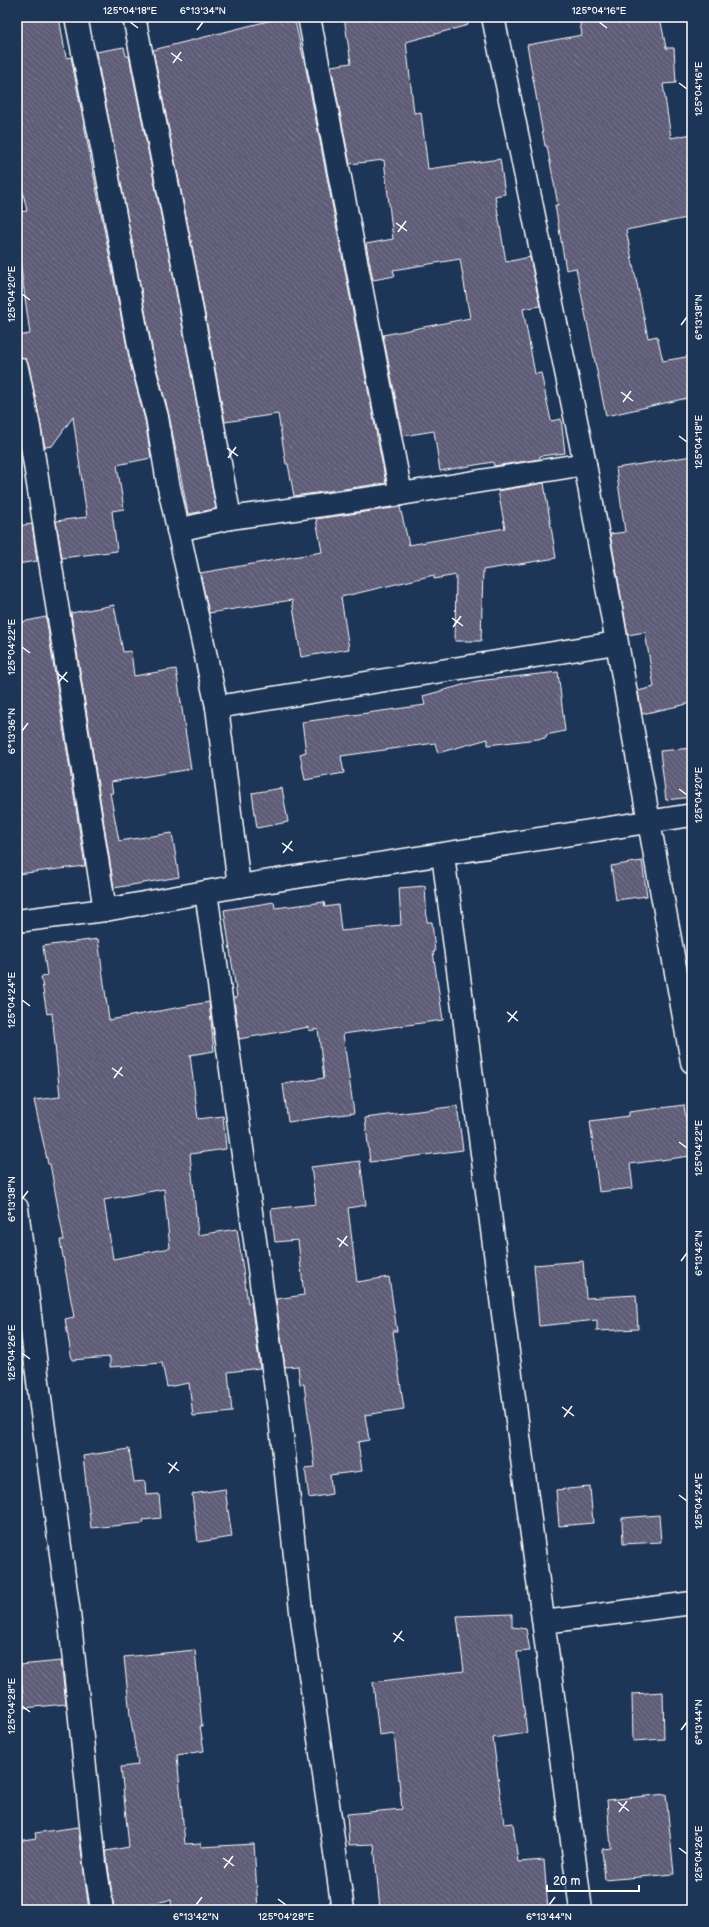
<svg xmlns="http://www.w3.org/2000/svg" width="709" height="1927" font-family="'Balsamiq Sans',sans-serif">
  <defs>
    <pattern id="building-back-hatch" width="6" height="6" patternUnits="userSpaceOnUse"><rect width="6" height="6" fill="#5f5b78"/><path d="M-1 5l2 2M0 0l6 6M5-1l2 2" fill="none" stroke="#77748c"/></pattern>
  </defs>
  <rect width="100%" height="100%" fill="#1d3557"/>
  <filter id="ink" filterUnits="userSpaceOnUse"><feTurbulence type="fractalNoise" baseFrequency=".025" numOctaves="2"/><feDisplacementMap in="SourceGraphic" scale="8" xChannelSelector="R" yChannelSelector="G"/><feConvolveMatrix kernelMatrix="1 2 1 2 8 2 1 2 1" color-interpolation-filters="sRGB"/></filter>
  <g filter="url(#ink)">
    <g fill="url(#building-back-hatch)" stroke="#fff" fill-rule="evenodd">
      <polygon points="17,17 59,17 66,58 71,57 130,363 145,420 151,458 117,465 124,509 112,511 117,551 62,558 56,521 87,517 73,417 52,446 45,447 29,366 26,359 17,356 17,336 30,334 17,239 17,212 27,211 17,166"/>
      <polygon points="284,17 294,17 306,69 386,483 294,496 288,464 286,464 278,414 225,422 197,271 153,50"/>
      <polygon points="344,17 467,17 468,25 406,42 414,113 421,112 428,169 500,159 505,194 495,196 506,262 530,257 540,306 523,309 535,374 541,373 551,421 561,419 565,453 540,456 540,459 494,466 493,462 440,471 434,431 403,436 383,335 470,318 460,259 393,270 395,276 373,280 366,244 393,239 384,160 350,164 331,66 351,63"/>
      <polygon points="579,17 660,17 666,48 674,48 676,83 663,84 671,138 692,134 692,217 626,230 648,338 657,336 663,361 692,356 692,397 606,416 576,268 566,270 555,205 558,205 547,146 545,146 527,45 582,35"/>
      <polygon points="124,47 126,56 129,56 173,275 216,509 188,514 169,415 154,358 96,52"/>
      <polygon points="692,456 692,703 642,714 638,691 654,687 645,632 628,635 610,534 625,532 616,468"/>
      <polygon points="544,483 556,558 483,570 481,641 455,641 456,575 434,579 434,575 341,597 349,649 301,657 292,600 209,613 200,573 322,552 316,519 400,507 409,545 505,528 498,491"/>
      <polygon points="32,524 37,561 17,564 17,526"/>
      <polygon points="114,605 123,652 131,651 134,676 176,669 191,769 111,782 113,793 110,793 119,841 172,833 179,877 114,888 71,613"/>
      <polygon points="46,617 85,866 17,874 17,623"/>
      <polygon points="558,672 565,731 546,735 546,738 488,745 488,739 438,753 435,743 341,756 344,773 305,780 300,754 306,752 302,722 425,705 423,696 477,681"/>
      <polygon points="692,748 692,797 666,800 660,751"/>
      <polygon points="282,788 288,822 257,828 252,793"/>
      <polygon points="642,861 647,896 616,900 611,866"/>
      <polygon points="425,886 427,922 432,922 435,952 433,952 443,1020 343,1034 354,1113 288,1122 283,1084 324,1078 318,1029 309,1031 309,1027 239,1039 234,998 237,997 224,910 274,902 275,908 324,902 325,907 338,905 341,931 401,925 399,888"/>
      <path d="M98 939 109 1020 209 1002 214 1051 190 1055 198 1119 223 1116 226 1149 190 1154 198 1235 237 1229 248 1303 251 1302 260 1368 228 1372 232 1412 193 1416 189 1383 167 1387 162 1363 110 1367V1357L72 1360 65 1319 74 1317 60 1240H64L50 1164H48L34 1100 60 1097 52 1013 47 1014 41 977 47 976 43 946ZM164 1189 170 1248 113 1259 104 1200Z"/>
      <polygon points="684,1105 691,1156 630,1164 633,1188 599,1192 590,1121 629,1116 629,1112"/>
      <polygon points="457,1106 463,1150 370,1162 365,1118"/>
      <polygon points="360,1161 366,1205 348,1208 357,1282 389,1277 397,1331 393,1331 404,1409 365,1415 369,1440 358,1442 362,1471 330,1475 332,1494 309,1498 305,1468 315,1467 304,1384 300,1384 298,1366 285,1367 276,1299 304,1295 298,1240 275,1242 271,1209 316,1204 311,1167"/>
      <polygon points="583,1261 586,1298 636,1295 638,1329 597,1331 597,1320 539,1326 534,1265"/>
      <polygon points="129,1449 134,1482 145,1481 146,1495 159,1494 161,1518 143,1520 144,1523 91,1528 83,1456"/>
      <polygon points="590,1487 593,1523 559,1526 556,1490"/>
      <polygon points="225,1489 232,1537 198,1542 192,1494"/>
      <polygon points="659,1515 661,1542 623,1544 622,1518"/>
      <polygon points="512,1614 512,1627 526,1629 530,1651 517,1652 527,1733 493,1738 504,1824 513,1823 518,1862 544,1860 548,1910 380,1910 374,1844 349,1845 347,1814 402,1809 394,1733 379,1735 373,1682 464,1671 457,1616"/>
      <polygon points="195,1650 202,1726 200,1726 204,1751 177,1755 185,1844 201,1843 201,1847 254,1844 258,1910 172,1910 171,1900 114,1909 106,1851 129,1847 121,1767 138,1765 130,1715 124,1657"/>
      <polygon points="61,1661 66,1704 24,1708 20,1665"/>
      <polygon points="663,1692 664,1739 633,1741 632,1694"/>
      <polygon points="666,1794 674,1874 605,1880 602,1849 611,1848 607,1800"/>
      <polygon points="78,1827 89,1910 17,1910 17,1841 36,1838 35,1833"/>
    </g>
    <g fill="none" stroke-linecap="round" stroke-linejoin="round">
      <defs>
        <g id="minor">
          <polyline points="76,17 105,162 142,361 157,417 168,483 217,707 239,886"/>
          <polyline points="134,17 185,273 230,518"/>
          <polyline points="309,17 401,494 585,464"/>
          <polyline points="493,17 585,464 692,1062"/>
          <polyline points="17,368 29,427 105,910"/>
          <polyline points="178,530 230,518 401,494"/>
          <polyline points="217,707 616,643"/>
          <polyline points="443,855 581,1910"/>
          <polyline points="206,892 280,1418 301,1611 343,1910"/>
          <polyline points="17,1208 41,1406 69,1613 95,1863 102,1910"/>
          <polyline points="544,1622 692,1603"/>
        </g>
        <polyline id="tertiary" points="17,921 105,910 239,886 692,815"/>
      </defs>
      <use href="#minor" stroke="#fff" stroke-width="25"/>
      <use href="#tertiary" stroke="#fff" stroke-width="25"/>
      <use href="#minor" stroke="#1d3557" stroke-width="22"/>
      <use href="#tertiary" stroke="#1d3557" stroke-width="22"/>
    </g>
  </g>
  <path fill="none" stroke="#fff" stroke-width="1.5" d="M130 22 138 28M599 22 607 28M197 30 203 22M171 53 182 61M173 63 181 52M679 83 687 89M396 223 407 231M398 232 406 221M22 294 30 300M681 325 687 317M621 392 633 401M623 402 631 391M679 436 687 442M227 448 238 456M228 458 236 447M452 618 463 626M453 627 461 616M22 647 30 653M57 673 68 682M58 683 67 672M22 731 28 723M679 789 687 795M282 843 293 851M283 853 292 841M22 1000 30 1006M507 1012 518 1021M508 1022 517 1011M112 1068 123 1076M114 1078 122 1067M679 1142 687 1148M22 1199 28 1191M337 1238 348 1246M339 1247 347 1236M681 1261 687 1253M22 1353 30 1359M562 1407 574 1416M564 1417 572 1406M168 1463 179 1471M169 1473 177 1462M679 1495 687 1501M393 1633 404 1641M394 1642 402 1631M22 1706 30 1712M681 1730 687 1722M618 1802 629 1811M619 1812 627 1801M679 1848 687 1854M223 1858 234 1866M224 1868 233 1856M278 1899 286 1905M196 1905 202 1897M549 1905 555 1897"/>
  <rect width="709" height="1927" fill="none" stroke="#1d3557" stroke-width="44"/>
  <path d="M547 1885v6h92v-6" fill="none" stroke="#ffffff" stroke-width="2"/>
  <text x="553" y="1885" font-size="12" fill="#ffffff" stroke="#1d3557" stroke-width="3" paint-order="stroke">20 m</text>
  <rect x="22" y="22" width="665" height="1883" fill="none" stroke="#fff" stroke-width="1.5"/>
  <g font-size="10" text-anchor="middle" fill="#fff">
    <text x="130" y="14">125°04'18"E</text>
    <text x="203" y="14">6°13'34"N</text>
    <text x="599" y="14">125°04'16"E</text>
    <text transform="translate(698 89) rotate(-90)" y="4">125°04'16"E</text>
    <text transform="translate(11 294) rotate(-90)" y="4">125°04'20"E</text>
    <text transform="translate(698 317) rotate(-90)" y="4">6°13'38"N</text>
    <text transform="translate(698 442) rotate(-90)" y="4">125°04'18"E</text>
    <text transform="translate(11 647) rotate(-90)" y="4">125°04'22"E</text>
    <text transform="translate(11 731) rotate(-90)" y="4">6°13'36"N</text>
    <text transform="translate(698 795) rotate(-90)" y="4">125°04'20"E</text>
    <text transform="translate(11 1000) rotate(-90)" y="4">125°04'24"E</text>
    <text transform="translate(698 1148) rotate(-90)" y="4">125°04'22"E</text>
    <text transform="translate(11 1199) rotate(-90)" y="4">6°13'38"N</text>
    <text transform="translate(698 1253) rotate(-90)" y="4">6°13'42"N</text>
    <text transform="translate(11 1353) rotate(-90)" y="4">125°04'26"E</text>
    <text transform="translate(698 1501) rotate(-90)" y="4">125°04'24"E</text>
    <text transform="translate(11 1706) rotate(-90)" y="4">125°04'28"E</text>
    <text transform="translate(698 1722) rotate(-90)" y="4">6°13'44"N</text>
    <text transform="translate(698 1854) rotate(-90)" y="4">125°04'26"E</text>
    <text x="196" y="1920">6°13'42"N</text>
    <text x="286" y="1920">125°04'28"E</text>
    <text x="549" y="1920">6°13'44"N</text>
  </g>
</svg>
